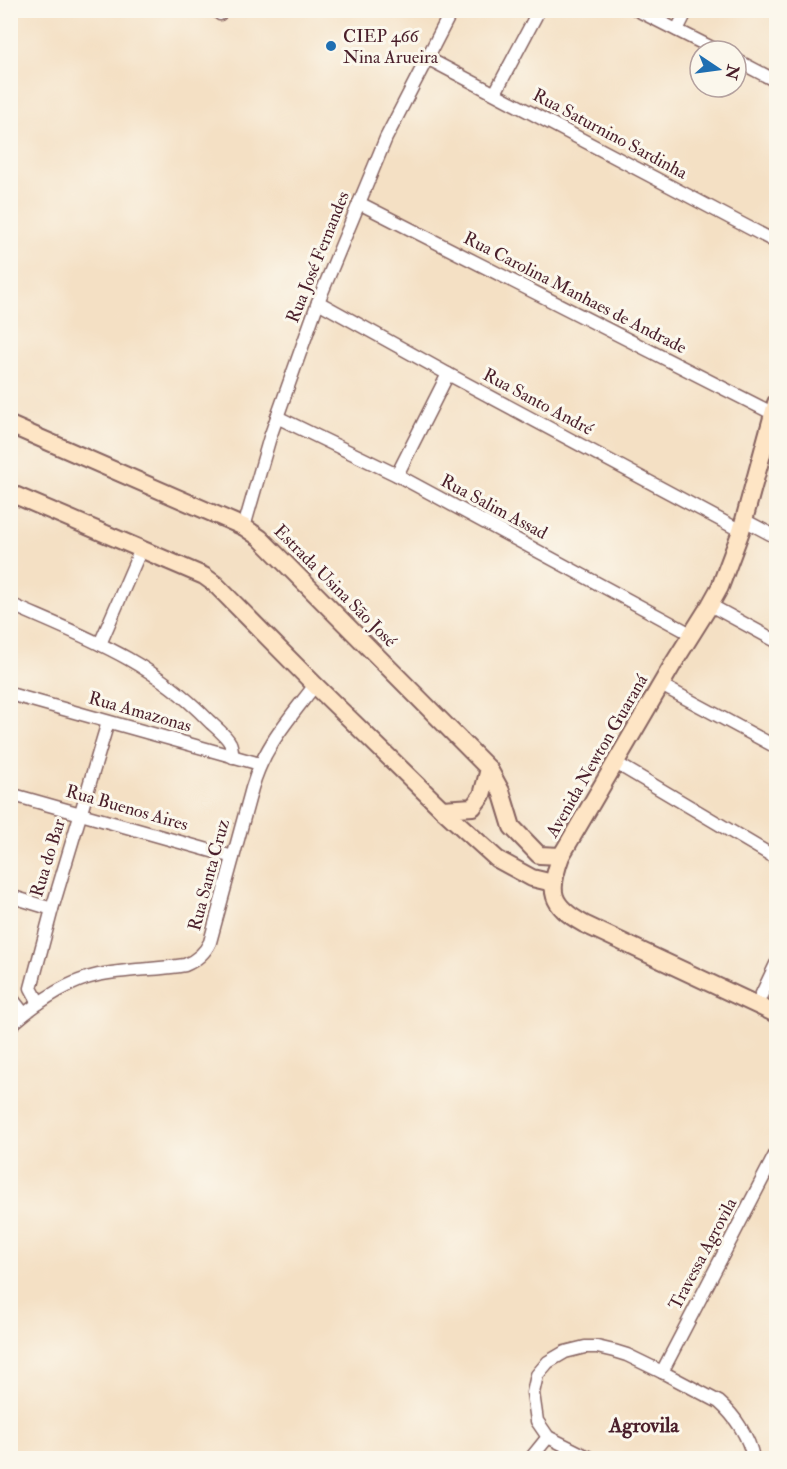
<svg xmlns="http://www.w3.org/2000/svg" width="787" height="1469" font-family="'IM FELL Double Pica',serif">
  <rect width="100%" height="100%" fill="#fbf7ec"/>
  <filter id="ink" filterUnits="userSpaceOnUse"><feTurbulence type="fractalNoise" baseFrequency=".0167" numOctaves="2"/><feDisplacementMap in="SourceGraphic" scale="12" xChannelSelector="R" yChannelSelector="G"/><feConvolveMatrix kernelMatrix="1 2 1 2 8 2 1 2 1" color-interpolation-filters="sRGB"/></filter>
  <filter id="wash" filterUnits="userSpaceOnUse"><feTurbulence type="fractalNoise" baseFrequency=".008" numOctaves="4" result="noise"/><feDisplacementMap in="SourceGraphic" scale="24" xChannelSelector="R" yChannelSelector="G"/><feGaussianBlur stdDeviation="1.35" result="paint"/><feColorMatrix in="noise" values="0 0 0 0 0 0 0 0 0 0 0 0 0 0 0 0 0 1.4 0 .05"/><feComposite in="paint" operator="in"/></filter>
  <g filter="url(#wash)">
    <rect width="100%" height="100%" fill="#f4e0c4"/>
  </g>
  <g filter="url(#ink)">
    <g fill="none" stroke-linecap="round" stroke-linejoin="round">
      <defs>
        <g id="street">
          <polyline points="637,10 718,51"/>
          <polyline points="220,14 223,10"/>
          <polyline points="677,30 687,10"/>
          <polyline points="427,58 776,242"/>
          <polyline points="736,60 776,81"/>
          <polyline points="495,93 539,10"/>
          <polyline points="359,203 774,414"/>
          <polyline points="318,302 448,374 741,531"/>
          <polyline points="277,417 397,475 691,634"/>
          <polyline points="397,475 448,374"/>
          <polyline points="744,520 776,537"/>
          <polyline points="244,527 270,437 318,302 386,138 452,10"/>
          <path d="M10 604C85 637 150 660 208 720 214 726 227 736 230 743 232 747 232 753 233 757"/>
          <polyline points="710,605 776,641"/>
          <polyline points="100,644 141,549"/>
          <polyline points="661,685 776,747"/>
          <polyline points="10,694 260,764"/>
          <polyline points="616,763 776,858"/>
          <polyline points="10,794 233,857"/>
          <polyline points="10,896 52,909"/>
          <polyline points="10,1000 13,1000 24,1014"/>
          <polyline points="39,1003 31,988 52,909 108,722"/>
          <polyline points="757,1004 776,964"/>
          <path d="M10 1026C35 1004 65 982 98 975 126 969 157 970 185 965 197 960 205 953 210 942L252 788C264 746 289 719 315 685"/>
          <polyline points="662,1372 776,1153"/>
          <polyline points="531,1458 548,1437"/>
          <path d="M590 1458 548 1437 537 1421 533 1393 537 1375 548 1362 565 1352 585 1347H597L614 1351 627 1355 662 1372 719 1402C735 1416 749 1437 753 1458"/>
        </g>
        <g id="secondary">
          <path d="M776 403 741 531 720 587 710 605 673 664 561 856C548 892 550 905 584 924L776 1014"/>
          <polyline points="10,425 244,527 260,538 489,769 501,791 512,827 539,855 561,856"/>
          <polyline points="10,493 204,576 215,584 315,685 442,809 497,859 532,878 553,883"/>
          <polyline points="442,809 473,807 482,795 489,769"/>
        </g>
      </defs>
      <use href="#street" stroke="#866361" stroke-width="15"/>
      <use href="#secondary" stroke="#866361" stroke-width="20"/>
      <use href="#street" stroke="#fff" stroke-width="12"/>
      <use href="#secondary" stroke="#fee5c5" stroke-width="16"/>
    </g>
  </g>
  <circle fill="#1f6fb2" stroke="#fbf7ec" stroke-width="2" cx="331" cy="46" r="6"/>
  <g text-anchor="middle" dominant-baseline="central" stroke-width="6" stroke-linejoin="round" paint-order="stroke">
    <g font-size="18" fill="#4a1f2b" stroke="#fbf7ec" text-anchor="start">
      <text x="343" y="36">CIEP 466<tspan x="343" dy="21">Nina Arueira</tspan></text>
    </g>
    <g font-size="18" fill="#4a1f2b" stroke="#fbf7ec">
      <text transform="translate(610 134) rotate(28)">Rua Saturnino Sardinha</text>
      <text transform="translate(318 257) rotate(-68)">Rua José Fernandes</text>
      <text transform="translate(575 293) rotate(27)">Rua Carolina Manhaes de Andrade</text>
      <text transform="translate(538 402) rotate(28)">Rua Santo André</text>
      <text transform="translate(494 507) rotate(28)">Rua Salim Assad</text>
      <text transform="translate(335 586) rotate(45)">Estrada Usina São José</text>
      <text transform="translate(140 712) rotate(16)">Rua Amazonas</text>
      <text transform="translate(597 756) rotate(-60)">Avenida Newton Guaraná</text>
      <text transform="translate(127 808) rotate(16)">Rua Buenos Aires</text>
      <text transform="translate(48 858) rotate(-73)">Rua do Bar</text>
      <text transform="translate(209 875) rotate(-75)">Rua Santa Cruz</text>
      <text transform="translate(703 1254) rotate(-62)">Travessa Agrovila</text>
    </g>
    <g font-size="21" font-weight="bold" fill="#4a1f2b" stroke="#fbf7ec">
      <text x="644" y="1425">Agrovila</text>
    </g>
  </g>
  <rect width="787" height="1469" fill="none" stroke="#fbf7ec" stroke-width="36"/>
  <g transform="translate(718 69) rotate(103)"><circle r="28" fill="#fbf7ec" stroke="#b4a19f" stroke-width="1.5"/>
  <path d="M0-4.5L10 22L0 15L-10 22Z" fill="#1f6fb2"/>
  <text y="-9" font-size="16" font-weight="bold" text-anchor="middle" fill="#4a1f2b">N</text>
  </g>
</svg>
